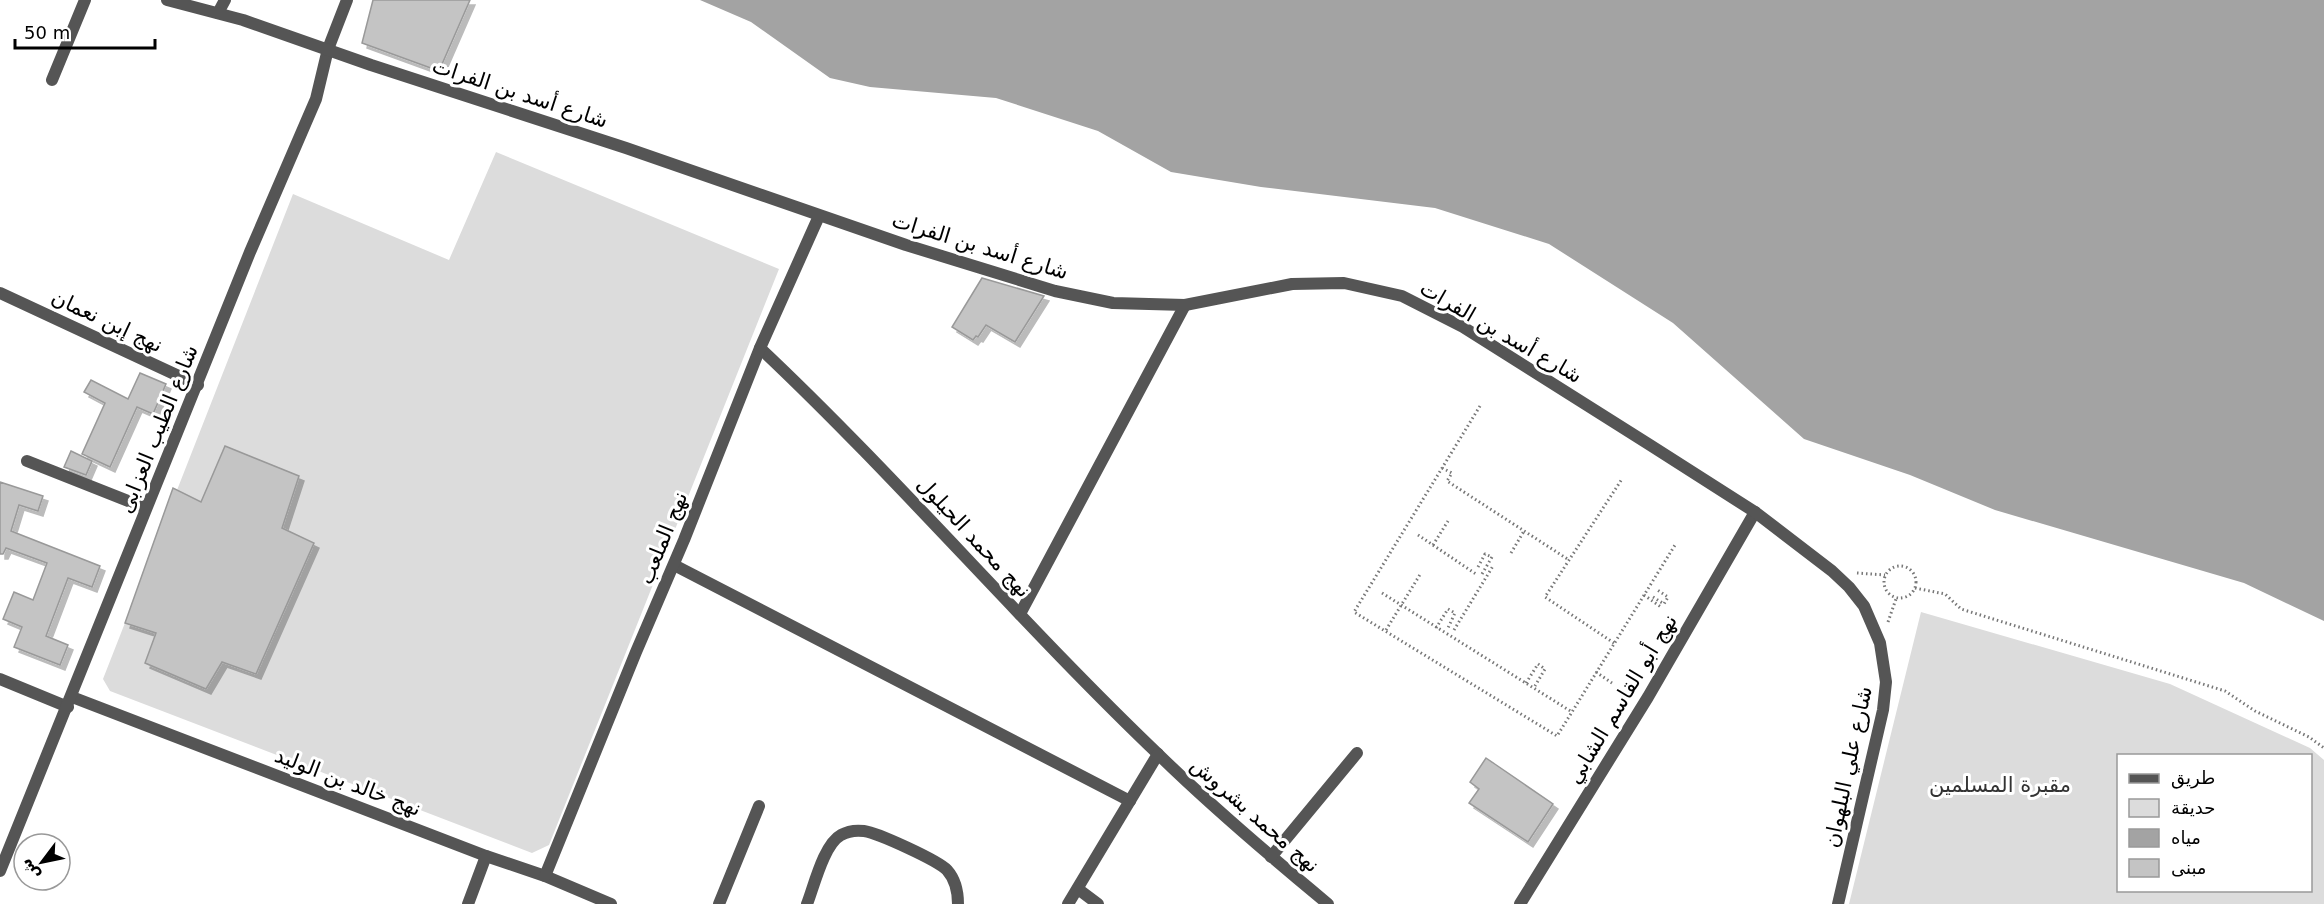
<svg xmlns="http://www.w3.org/2000/svg" width="2324" height="904" font-family="'DejaVu Sans','Noto Sans Arabic',sans-serif">
  <defs>
    <filter id="shadow"><feDropShadow dx="5" dy="5" stdDeviation="0" flood-color="#0004"/></filter>
  </defs>
  <rect width="100%" height="100%" fill="#fff"/>
  <g fill="#dcdcdc" fill-rule="evenodd">
    <polygon points="496,152 779,269 549,845 532,853 110,691 103,679 293,194 449,260"/>
    <path d="M1921 612 2170 684 2310 748 2324 760V904H1849ZM2118 756H2310V890H2118Z"/>
  </g>
  <polygon fill="#a3a3a3" points="700,0 2324,0 2324,621 2244,583 1995,510 1910,475 1804,439 1673,323 1549,244 1435,208 1261,187 1171,172 1098,131 996,98 870,87 830,78 751,22"/>
  <g fill="#c4c4c4" stroke="#999" stroke-width="1.5" filter="url(#shadow)">
    <polygon points="373,0 470,0 439,71 362,43"/>
    <polygon points="982,278 1044,296 1015,342 986,325 978,337 976,336 973,340 952,327"/>
    <polygon points="140,373 166,384 153,414 137,407 110,467 82,454 105,403 84,392 91,380 128,399"/>
    <polygon points="225,446 299,476 282,528 314,543 256,674 222,662 206,689 145,663 156,633 125,623 173,488 201,502"/>
    <polygon points="71,451 92,461 86,475 64,467"/>
    <polygon points="0,482 43,496 38,511 19,505 11,531 100,566 92,587 68,578 46,636 68,645 60,665 14,647 22,627 3,619 14,592 33,600 47,563 6,548 3,554 0,554"/>
    <polygon points="1486,758 1553,804 1528,842 1469,803 1479,789 1470,782"/>
  </g>
  <g fill="none" stroke-linecap="round" stroke-linejoin="round">
    <g stroke="#777" stroke-width="3" stroke-dasharray="1.5 3" stroke-linecap="butt">
      <polyline points="1480,406 1354,612 1557,736 1572,712"/>
      <polyline points="1442,468 1452,473 1447,481 1569,560"/>
      <polyline points="1418,535 1476,574"/>
      <polyline points="1433,545 1448,521"/>
      <polyline points="1511,553 1524,531"/>
      <circle cx="1900" cy="582" r="16"/>
      <polyline points="1478,567 1485,554 1492,557 1482,574"/>
      <polyline points="1857,573 1885,575"/>
      <polyline points="1915,588 1945,594 1961,609 2225,691 2255,711 2309,737 2324,748"/>
      <polyline points="1382,593 1572,712 1675,545"/>
      <polyline points="1644,595 1661,607"/>
      <polyline points="1653,597 1664,604 1668,597 1656,589"/>
      <polyline points="1888,622 1896,599"/>
      <polyline points="1436,628 1448,609 1455,613 1448,628"/>
      <polyline points="1386,630 1421,573"/>
      <polyline points="1454,630 1493,566"/>
      <polyline points="1614,643 1545,597 1622,479"/>
      <polyline points="1596,672 1612,683"/>
      <polyline points="1526,683 1538,664 1545,669 1535,686"/>
    </g>
    <g stroke="#555" stroke-width="12">
      <polyline points="218,13 225,0"/>
      <polyline points="52,80 85,0"/>
      <polyline points="0,293 198,385"/>
      <path d="M760 348C898 478 1021 623 1158 754 1212 807 1270 856 1328 904"/>
      <polyline points="27,461 146,508"/>
      <polyline points="674,565 1130,801"/>
      <polyline points="1020,614 1185,305"/>
      <polyline points="0,679 68,707"/>
      <polyline points="72,697 486,856 545,876 611,904"/>
      <polyline points="1271,857 1357,753"/>
      <polyline points="0,871 250,252 316,99 328,49 347,0"/>
      <polyline points="545,876 636,652 684,540 760,348 819,216"/>
      <polyline points="1078,889 1098,904"/>
      <polyline points="468,904 486,856"/>
      <polyline points="719,904 759,806"/>
      <path d="M807 904C814 886 824 844 841 835 848 831 856 830 864 831 878 833 937 860 947 870 955 879 958 892 958 904"/>
      <polyline points="1068,904 1158,754"/>
      <polyline points="1520,904 1648,697 1755,512"/>
    </g>
    <polyline stroke="#555" stroke-width="12" points="167,0 243,20 371,65 626,148 906,245 1055,291 1113,303 1185,305 1292,284 1344,283 1402,296 1463,327 1650,445 1755,512 1832,571 1849,587 1864,606 1880,643 1886,682 1883,710 1838,904"/>
  </g>
  <g text-anchor="middle" dominant-baseline="central" stroke-width="6" stroke-linejoin="round" paint-order="stroke">
    <g font-size="21" fill="#000" stroke="#fff">
      <text transform="translate(520 93) rotate(18)">شارع أسد بن الفرات</text>
      <text transform="translate(980 246) rotate(17)">شارع أسد بن الفرات</text>
      <text transform="translate(107 321) rotate(25)">نهج إبن نعمان</text>
      <text transform="translate(1501 332) rotate(30)">شارع أسد بن الفرات</text>
      <text transform="translate(158 429) rotate(-68)">شارع الطيب العزابى</text>
      <text transform="translate(974 537) rotate(47)">نهج محمد الحيلول</text>
      <text transform="translate(663 538) rotate(-68)">نهج الملعب</text>
      <text transform="translate(1622 699) rotate(-59)">نهج أبو القاسم الشابي</text>
      <text transform="translate(1848 767) rotate(-78)">شارع علي البلهوان</text>
      <text transform="translate(348 782) rotate(21)">نهج خالد بن الوليد</text>
      <text transform="translate(1255 815) rotate(41)">نهج محمد بشروش</text>
    </g>
    <g font-size="21" fill="#333" stroke="#fff">
      <text x="2000" y="785">مقبرة المسلمين</text>
    </g>
  </g>
  <rect x="2117" y="754" width="195" height="138" fill="#ffffff" stroke="#999999" stroke-width="1.5"/>
  <rect x="2129" y="774" width="30" height="9" fill="#555555" stroke="#999999" stroke-width="1.5"/>
  <text x="2171" y="784" font-size="18" fill="#000000">طريق</text>
  <rect x="2129" y="799" width="30" height="18" fill="#dcdcdc" stroke="#999999" stroke-width="1.5"/>
  <text x="2171" y="814" font-size="18" fill="#000000">حديقة</text>
  <rect x="2129" y="829" width="30" height="18" fill="#a3a3a3" stroke="#999999" stroke-width="1.5"/>
  <text x="2171" y="844" font-size="18" fill="#000000">مياه</text>
  <rect x="2129" y="859" width="30" height="18" fill="#c4c4c4" stroke="#999999" stroke-width="1.5"/>
  <text x="2171" y="874" font-size="18" fill="#000000">مبنى</text>
  <g transform="translate(42 862) rotate(238)"><circle r="28" fill="#ffffff" stroke="#999999" stroke-width="1.5"/>
  <path d="M0-4.5L10 22L0 15L-10 22Z" fill="#000000"/>
  <text y="-9" font-size="16" font-weight="bold" text-anchor="middle" fill="#000000">ش</text>
  </g>
  <path d="M15 39v9h140v-9" fill="none" stroke="#000000" stroke-width="3"/>
  <text x="24" y="39" font-size="18" fill="#000000" stroke="#ffffff" stroke-width="4.5" paint-order="stroke">50 m</text>
</svg>
